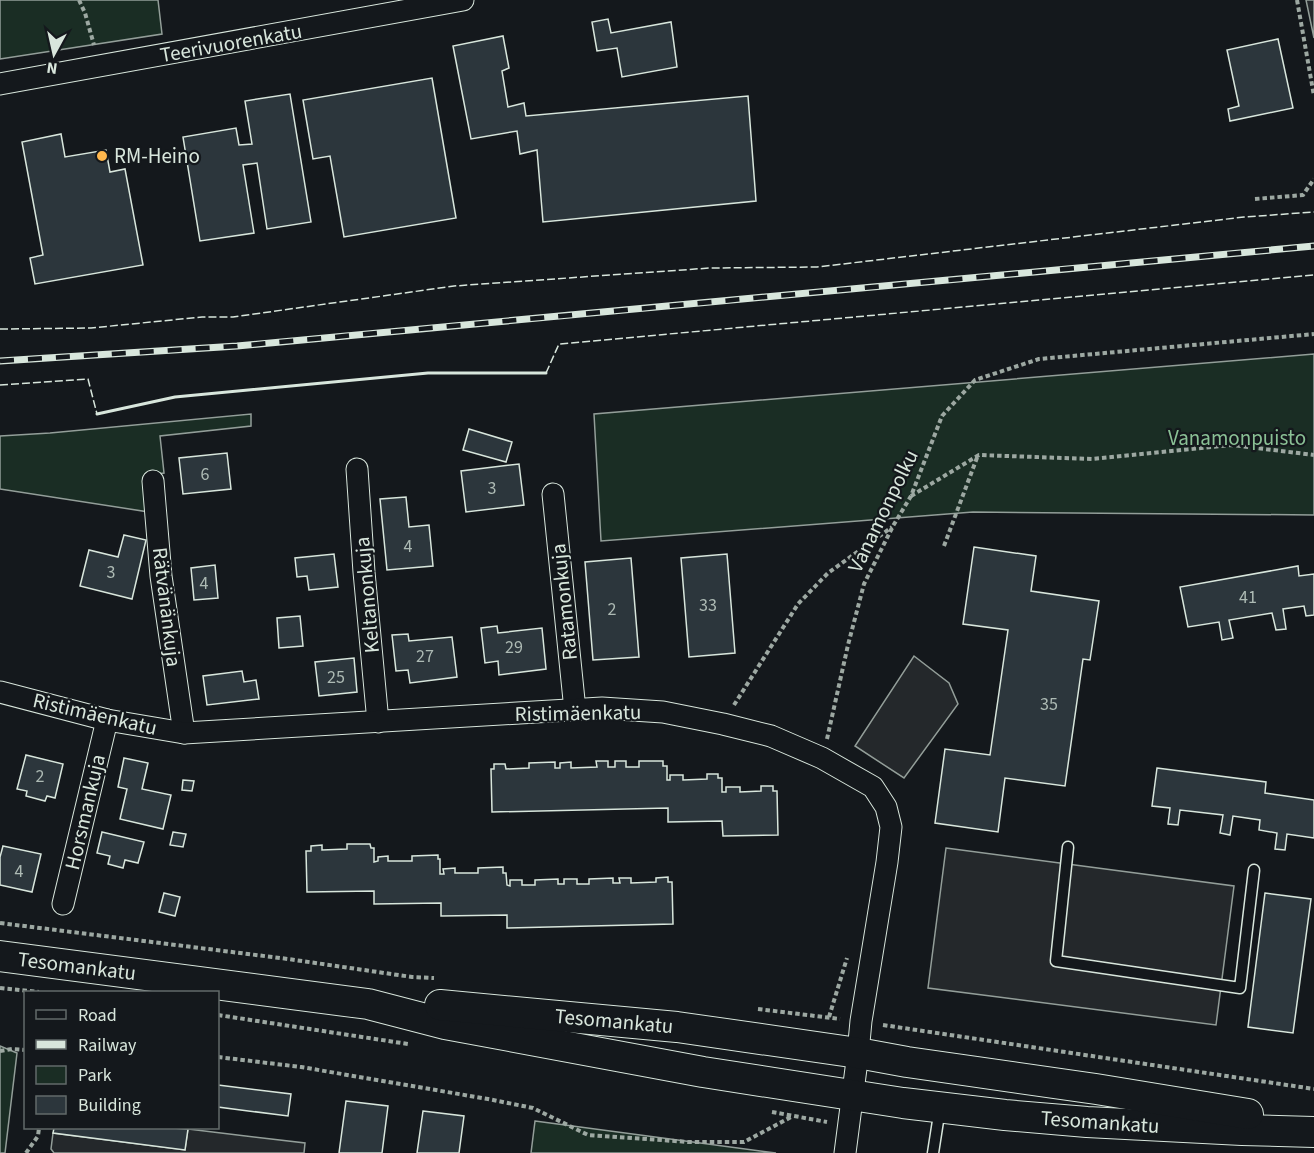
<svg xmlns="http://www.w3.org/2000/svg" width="1314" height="1153" font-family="'Source Sans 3',sans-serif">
  <rect width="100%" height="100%" fill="#14181c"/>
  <g fill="#1a2d24" stroke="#939e99" stroke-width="1.5">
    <polygon points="0,0 158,0 162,34 0,59"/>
    <polygon points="1314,354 1314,515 973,512 601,541 594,414"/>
    <polygon points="251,414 251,426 160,436 164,473 144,476 149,512 0,489 0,436 50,433"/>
    <polygon points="0,1046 17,1053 5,1153 0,1153"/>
    <polygon points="535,1121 776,1153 531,1153"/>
  </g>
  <g fill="#24282b" stroke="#939e99" stroke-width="1.5">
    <polygon points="1306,0 1314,0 1314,38"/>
    <polygon points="914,656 949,683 958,704 904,778 855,746"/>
    <polygon points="946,848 1234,886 1216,1025 928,988"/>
    <polygon points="188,1129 305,1143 304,1153 54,1153 51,1149 53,1133 185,1150"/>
  </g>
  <g fill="#2c363c" stroke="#d8e6dc" stroke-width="1.5">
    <polygon points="608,19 611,33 671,22 677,67 622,77 617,48 597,51 592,22"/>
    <polygon points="503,36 509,68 502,71 508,107 524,103 526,116 748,96 756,201 543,222 537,150 520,154 517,131 471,139 453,46"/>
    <polygon points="1278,39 1293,108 1230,121 1228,109 1239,106 1227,50"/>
    <polygon points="432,78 456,218 344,237 330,156 313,159 303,100"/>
    <polygon points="290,94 311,222 267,229 257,163 243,165 254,233 200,241 183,137 236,128 239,145 252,144 245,101"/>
    <polygon points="61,134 65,157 106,150 110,172 125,169 143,265 35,284 30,258 43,255 22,142"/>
    <polygon points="469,429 512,442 506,462 463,450"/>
    <polygon points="227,453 231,489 183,494 179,458"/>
    <polygon points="519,464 524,505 466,512 461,471"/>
    <polygon points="406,497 409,527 429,525 433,566 387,570 380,499"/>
    <polygon points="124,535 146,540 132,599 80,586 89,550 118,557"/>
    <polygon points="974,547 1036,556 1031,591 1099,601 1090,660 1083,659 1065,786 1005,778 998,832 935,823 945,749 990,755 1008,630 963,624"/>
    <polygon points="334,554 338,587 309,590 307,576 297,577 295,558"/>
    <polygon points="727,554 735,653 689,657 681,558"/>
    <polygon points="631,558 639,657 593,660 585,562"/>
    <polygon points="215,565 218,598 194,600 191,568"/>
    <polygon points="1298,566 1299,576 1314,574 1314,615 1306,616 1304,606 1283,609 1286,629 1276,630 1272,613 1229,620 1233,638 1222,640 1219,622 1188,627 1180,587"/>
    <polygon points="300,616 303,646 279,648 277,618"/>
    <polygon points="497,626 498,633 542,628 546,669 499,675 498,661 485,663 481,628"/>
    <polygon points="408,634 409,641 452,637 457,677 410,683 408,670 396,671 392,635"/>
    <polygon points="354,658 357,692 319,696 315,662"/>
    <polygon points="242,671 244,682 256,680 259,699 207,705 203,676"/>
    <polygon points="26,755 63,764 55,798 47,796 45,801 26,796 27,791 17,789"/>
    <polygon points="124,758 148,763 142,789 171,795 163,829 120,819 127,789 118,787"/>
    <polygon points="596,761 608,761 608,767 615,767 615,761 626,761 626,767 639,767 639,761 663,761 663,766 667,766 667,780 670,780 670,775 683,775 683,780 707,779 707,774 718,774 718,778 722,778 722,792 726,792 726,787 740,787 740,792 761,791 761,786 773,786 773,791 777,791 778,835 723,836 722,821 668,822 668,808 492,812 491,769 494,769 494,764 505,764 506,769 529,768 529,763 555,762 555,768 560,768 560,763 571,762 571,768 597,767"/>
    <polygon points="1157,768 1266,782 1265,793 1314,800 1314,838 1287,834 1285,850 1275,849 1277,833 1259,830 1260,820 1233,816 1230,835 1220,833 1223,815 1180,810 1178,825 1168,824 1170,808 1152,806"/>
    <polygon points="183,780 194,781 192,791 182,790"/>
    <polygon points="102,832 144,842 138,863 125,860 123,868 108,864 110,856 97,853"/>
    <polygon points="173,832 186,834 183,847 170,845"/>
    <polygon points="347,844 370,844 371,848 374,848 374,862 378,861 378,857 388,856 388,861 412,861 412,856 438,855 438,859 440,859 440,874 444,874 443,869 455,868 455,873 478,873 478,868 503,867 503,873 506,873 507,885 510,886 510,880 522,880 522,885 535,885 535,880 558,879 558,884 564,884 564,879 577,879 577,884 589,884 589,879 613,878 613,883 620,883 619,878 631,878 631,883 656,882 656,878 668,877 668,882 672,882 673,924 507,928 507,915 441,916 441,903 374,904 374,891 307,892 306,851 311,851 311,846 322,845 322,850 347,849"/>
    <polygon points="3,846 41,854 32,892 0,885 0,857"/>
    <polygon points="164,893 180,897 175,916 159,912"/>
    <polygon points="1265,893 1311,899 1293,1033 1248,1027"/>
    <polygon points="218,1085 291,1094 288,1116 218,1107"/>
    <polygon points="346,1101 388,1106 382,1153 339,1153"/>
    <polygon points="423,1111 464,1116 459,1153 417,1153"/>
    <polygon points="54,1128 172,1128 188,1129 185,1150 53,1133"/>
  </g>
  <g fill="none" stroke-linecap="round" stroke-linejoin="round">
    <defs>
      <g id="lane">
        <polyline points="1068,847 1056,961 1240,988 1254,870"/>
        <polyline points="933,1153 940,1108"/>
      </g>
      <g id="street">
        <polyline points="0,84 463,0"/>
        <polyline points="357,469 364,572 378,722"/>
        <polyline points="153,481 161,576 184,733"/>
        <polyline points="553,494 575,710"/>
        <polyline points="0,692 107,720 184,733 602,708 663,712 723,724 771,736 822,758 873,787 886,807 891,827 887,862 861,1021 858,1053 845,1153"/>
        <polyline points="63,904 107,720"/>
      </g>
      <g id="secondary">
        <polyline points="0,956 368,1004 445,1024 703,1072 903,1103 1005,1115 1087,1122 1242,1130 1314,1132"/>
        <polyline points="440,1005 677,1027 858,1053 907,1062 1096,1089 1248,1114"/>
      </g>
    </defs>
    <use href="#lane" stroke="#d8e6dc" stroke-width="13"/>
    <use href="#street" stroke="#d8e6dc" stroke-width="23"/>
    <use href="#secondary" stroke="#d8e6dc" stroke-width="32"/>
    <g stroke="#9da8a2" stroke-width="4" stroke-dasharray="4.5 3" stroke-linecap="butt">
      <polyline points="79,0 85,13 94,45"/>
      <polyline points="1297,0 1314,96"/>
      <polyline points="1255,199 1303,195 1314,179"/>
      <polyline points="911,496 979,455 1092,459 1232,445 1314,455"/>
      <polyline points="944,546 978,455"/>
      <polyline points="734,705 798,604 828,573 892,527"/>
      <polyline points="827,739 848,645 864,584 893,526 911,496 942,416 975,380 1039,359 1314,334"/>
      <polyline points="0,923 288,959 412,977 434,978"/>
      <polyline points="0,988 39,992"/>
      <polyline points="758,1009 840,1019"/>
      <polyline points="218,1015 408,1044"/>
      <polyline points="829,1017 847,958"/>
      <polyline points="883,1025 1314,1089"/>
      <polyline points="0,1051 12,1049 26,1050"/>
      <polyline points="218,1057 301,1067 488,1099 533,1108 588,1135 689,1142 744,1142 793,1116"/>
      <polyline points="772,1112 827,1122"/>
      <polyline points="26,1153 38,1136 39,1128"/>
    </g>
    <use href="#lane" stroke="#14181c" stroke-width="10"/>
    <use href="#street" stroke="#14181c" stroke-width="21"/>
    <use href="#secondary" stroke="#14181c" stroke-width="30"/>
    <defs>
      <polyline id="rail" points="0,361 237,346 1314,246"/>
    </defs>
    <use href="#rail" stroke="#d8e6dc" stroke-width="7"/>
    <use href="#rail" stroke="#14181c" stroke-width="4.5" stroke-dasharray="14" stroke-linecap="butt"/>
    <g stroke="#d8e6dc" stroke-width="1.5" stroke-dasharray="8 3" stroke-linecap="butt">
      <polyline points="0,329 91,328 202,317 233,317 454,286 710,268 817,267 1244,217 1314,212"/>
      <polyline points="546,373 559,344 1314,275"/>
      <polyline points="0,385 88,379 97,414"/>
    </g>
    <polyline stroke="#d8e6dc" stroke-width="3" points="97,414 175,397 428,373 546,373"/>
  </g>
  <circle fill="#ffb74d" stroke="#14181c" stroke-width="2" cx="102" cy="156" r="6"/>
  <g text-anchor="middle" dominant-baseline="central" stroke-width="4.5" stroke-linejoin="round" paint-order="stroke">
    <g font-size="18" fill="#adbab4">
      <text x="205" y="474">6</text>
      <text x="492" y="488">3</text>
      <text x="408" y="546">4</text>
      <text x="111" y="572">3</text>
      <text x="204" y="583">4</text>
      <text x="1248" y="597">41</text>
      <text x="708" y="605">33</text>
      <text x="612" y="609">2</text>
      <text x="514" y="647">29</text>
      <text x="425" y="656">27</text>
      <text x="336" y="677">25</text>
      <text x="1049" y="704">35</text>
      <text x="40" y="776">2</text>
      <text x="19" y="871">4</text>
    </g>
    <g font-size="21" fill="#d8e6dc" stroke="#14181c">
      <text transform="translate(231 43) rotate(-10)">Teerivuorenkatu</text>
      <text transform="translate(883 511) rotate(-64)">Vanamonpolku</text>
      <text transform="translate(367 595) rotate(-95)">Keltanonkuja</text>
      <text transform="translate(564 602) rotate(-96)">Ratamonkuja</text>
      <text transform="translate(167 607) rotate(83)">Rätvänänkuja</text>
      <text transform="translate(578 713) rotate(-1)">Ristimäenkatu</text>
      <text transform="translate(95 714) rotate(13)">Ristimäenkatu</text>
      <text transform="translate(85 812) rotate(-77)">Horsmankuja</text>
      <text transform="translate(77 966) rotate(7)">Tesomankatu</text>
      <text transform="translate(614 1021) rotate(5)">Tesomankatu</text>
      <text transform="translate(1100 1122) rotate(4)">Tesomankatu</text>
    </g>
    <g font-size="21" fill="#d8e6dc" stroke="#14181c" text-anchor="start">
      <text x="114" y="156">RM-Heino</text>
    </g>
    <g font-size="21" fill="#8ac095" stroke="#14181c">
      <text x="1237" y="438">Vanamonpuisto</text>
    </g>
  </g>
  <rect x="24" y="991" width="195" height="138" fill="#14181c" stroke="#626a69" stroke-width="1.5"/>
  <rect x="36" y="1010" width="30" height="9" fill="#14181c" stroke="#626a69" stroke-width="1.5"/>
  <text x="78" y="1021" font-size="18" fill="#d8e6dc">Road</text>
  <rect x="36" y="1040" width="30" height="9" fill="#d8e6dc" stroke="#626a69" stroke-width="1.5"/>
  <text x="78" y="1051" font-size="18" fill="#d8e6dc">Railway</text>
  <rect x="36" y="1066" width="30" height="18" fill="#1a2d24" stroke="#626a69" stroke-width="1.5"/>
  <text x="78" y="1081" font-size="18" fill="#d8e6dc">Park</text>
  <rect x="36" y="1096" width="30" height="18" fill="#2c363c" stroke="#626a69" stroke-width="1.5"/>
  <text x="78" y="1111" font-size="18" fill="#d8e6dc">Building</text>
  <g transform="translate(54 54) rotate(188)" stroke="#14181c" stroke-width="4.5" paint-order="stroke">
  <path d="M0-4.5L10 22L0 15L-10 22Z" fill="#d8e6dc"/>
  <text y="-9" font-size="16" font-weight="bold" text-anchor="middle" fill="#d8e6dc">N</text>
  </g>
</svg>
